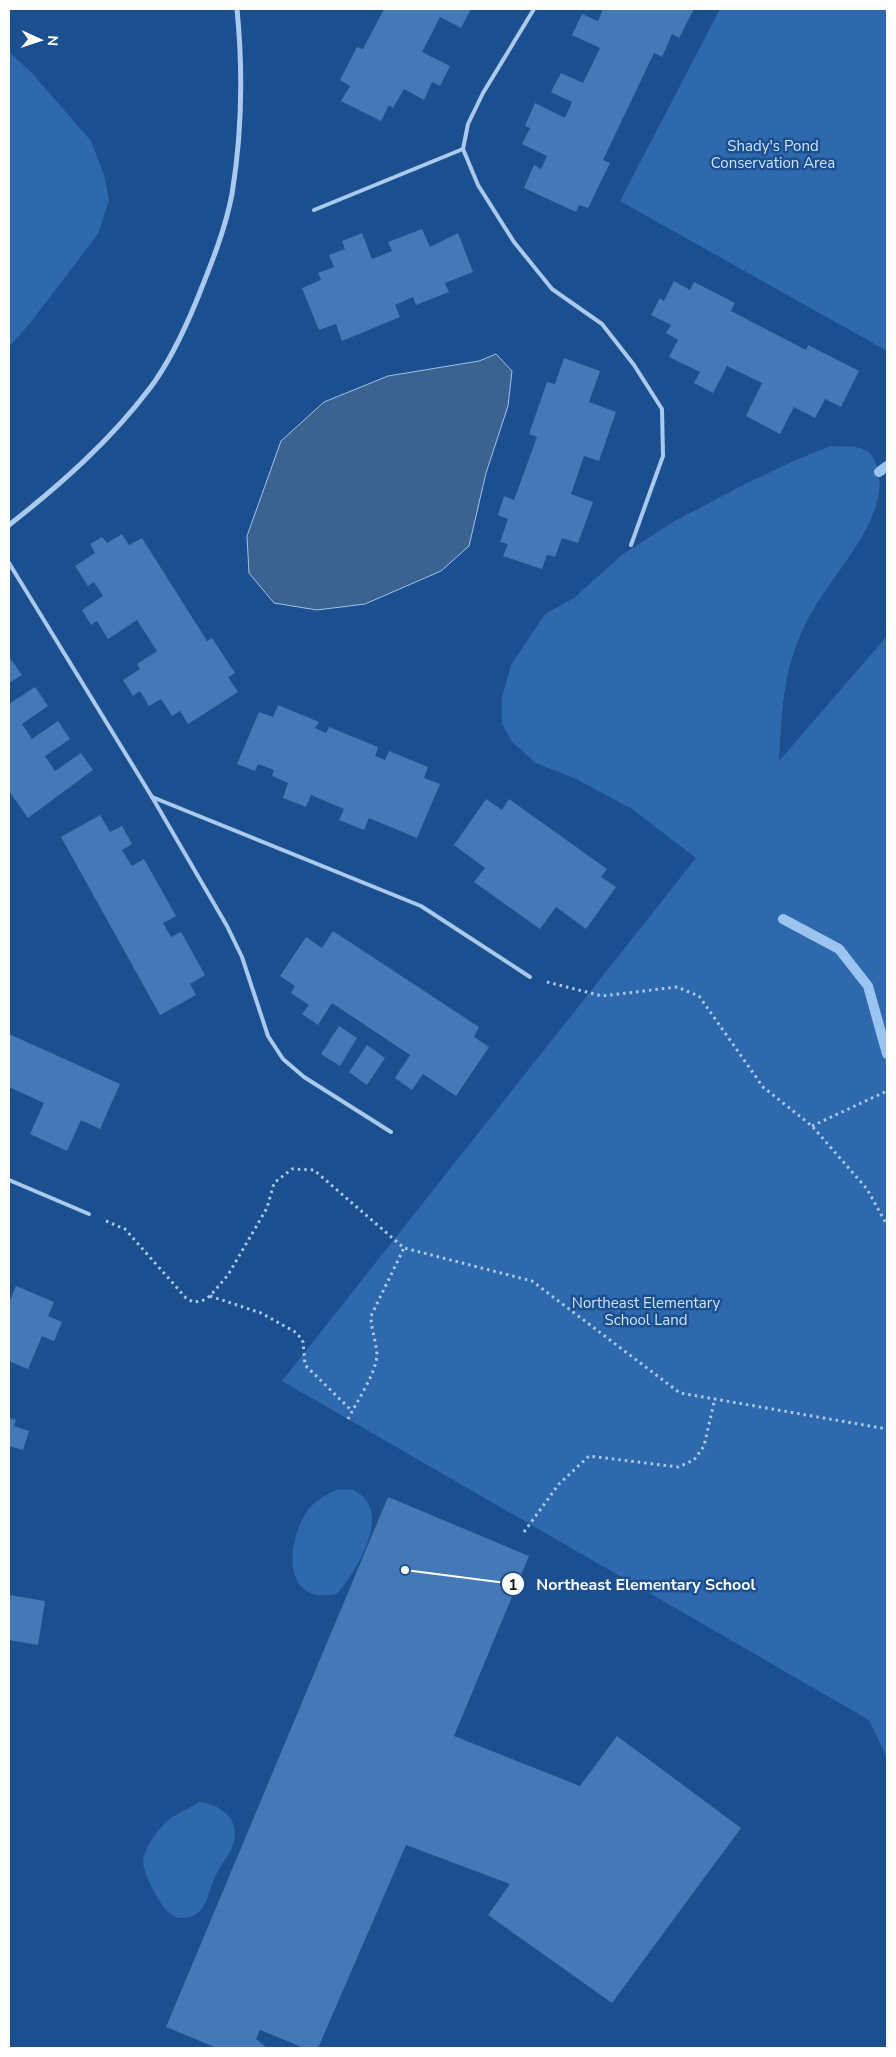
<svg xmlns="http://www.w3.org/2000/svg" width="896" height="2057" font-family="'Nunito Sans',sans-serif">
  <rect width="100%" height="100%" fill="#1b4f8f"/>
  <g fill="#2e69ad">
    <polygon points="720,9 887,9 887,351 620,201"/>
    <polygon points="9,52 31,72 91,141 104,175 109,200 98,234 31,322 9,347"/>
    <path d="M831 446C840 447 857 445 865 450 871 453 874 458 876 464 895 512 834 572 813 610 805 623 798 640 793 655 782 688 781 726 779 761L887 636V1758L869 1720 282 1381 696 858 632 809 576 779 536 763 512 742 502 724V697L511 665 545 614 574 598 623 554 673 522 747 483 798 459Z"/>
    <path d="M336 1490C341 1490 350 1488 355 1491 394 1511 356 1572 337 1594 328 1595 318 1597 310 1593 283 1579 292 1538 304 1516 311 1503 323 1496 336 1490Z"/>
    <path d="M199 1802C219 1804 240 1818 234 1841 232 1852 223 1861 218 1871 207 1889 210 1918 181 1918 171 1918 164 1908 159 1900 153 1890 143 1872 143 1861 144 1847 161 1825 172 1817 181 1812 190 1808 199 1802Z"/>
  </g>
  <polygon fill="#3c6290" stroke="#9cc4f0" points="496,354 512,371 508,406 486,473 469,546 441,571 365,604 317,610 274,603 249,573 247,536 281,441 324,402 388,376 479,361"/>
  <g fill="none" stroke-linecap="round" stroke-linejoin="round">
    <g stroke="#9cc4f0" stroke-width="10">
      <polyline points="879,472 887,466"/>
      <polyline points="783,919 839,949 868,986 887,1054"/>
    </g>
  </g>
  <g fill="#4478b7">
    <polygon points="384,9 471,9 461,28 440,17 422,52 450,66 440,86 432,82 424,100 404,89 393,108 389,105 381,121 341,101 350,86 340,80 357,47 363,49"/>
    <polygon points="603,9 694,9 679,38 672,34 662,57 654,53 603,160 610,163 588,208 579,205 576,212 524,188 534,165 541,169 547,156 522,144 530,128 525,126 535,103 565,118 572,102 551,92 561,73 583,83 600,48 572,35 582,14 598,21"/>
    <polygon points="422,229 430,247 458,233 473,272 445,283 449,292 416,305 413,297 395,305 400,317 342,341 336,324 319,330 302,288 321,280 318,273 334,267 329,255 345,249 342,241 362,233 372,259 392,251 388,242"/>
    <polygon points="674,281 690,290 694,282 735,303 731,311 806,350 808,345 859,371 841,407 825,399 815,418 794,407 780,434 746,416 762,383 727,366 713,393 694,383 700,372 669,357 678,340 666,333 671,325 651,315 660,298 664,301"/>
    <polygon points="564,358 600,371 589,402 616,412 599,461 584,456 571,494 593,502 578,543 562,538 555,557 547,555 542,569 503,556 508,544 500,542 508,519 498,515 504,496 514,500 537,437 529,434 547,382 555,384"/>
    <polygon points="122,534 129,545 142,538 207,641 212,638 235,673 228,677 238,692 188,724 180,711 172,716 161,699 149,706 140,691 133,696 123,680 140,669 137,664 157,651 137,620 108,639 97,621 91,625 82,610 103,596 94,582 88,586 75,566 95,553 90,544 102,537 107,543"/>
    <polygon points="10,658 22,675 9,683 9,659"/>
    <polygon points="35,687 48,706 22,724 32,739 58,721 70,739 45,756 55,771 81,753 93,770 28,818 9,791 9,704"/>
    <polygon points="278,705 319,722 315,728 326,733 329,727 378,747 375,756 385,760 389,751 428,767 424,778 440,784 417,838 369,818 364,830 339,820 344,809 311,795 306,807 283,798 288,783 272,776 274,770 258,764 255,771 237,764 259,712 273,717"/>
    <polygon points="486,799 502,810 509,799 607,869 601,877 616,887 586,929 556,907 540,929 474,882 485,868 454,845"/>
    <polygon points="100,815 110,832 122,826 132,844 122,850 132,866 144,859 176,916 163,923 171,937 181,932 205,975 190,984 196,995 160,1015 61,837"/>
    <polygon points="333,931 479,1027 474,1037 489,1047 456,1096 423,1074 412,1090 395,1078 410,1055 332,1003 318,1025 302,1014 309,1005 291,993 295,986 280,976 306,937 322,948"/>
    <polygon points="339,1026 357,1038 340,1066 321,1054"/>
    <polygon points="9,1034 120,1084 100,1129 81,1120 67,1151 30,1134 44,1103 9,1087"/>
    <polygon points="367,1045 385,1058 367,1085 349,1072"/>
    <polygon points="16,1286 54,1302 48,1316 62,1322 54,1341 42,1336 28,1369 9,1361 9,1303"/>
    <polygon points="9,1418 16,1420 14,1426 29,1431 23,1450 9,1446"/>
    <polygon points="388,1497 529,1556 454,1736 580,1786 617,1736 741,1828 612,2003 488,1915 510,1884 406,1845 318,2048 304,2048 260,2030 256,2039 267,2048 217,2048 166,2027"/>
    <polygon points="9,1595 45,1601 38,1645 9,1640"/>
  </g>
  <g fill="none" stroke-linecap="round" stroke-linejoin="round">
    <g stroke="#a9c9ee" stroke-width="3" stroke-dasharray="2.5 4" stroke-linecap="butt">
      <polyline points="547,982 602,996 677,987 699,996 763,1087 812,1126 867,1189 887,1225"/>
      <polyline points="812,1126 887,1091"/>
      <polyline points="106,1221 125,1229 186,1298 193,1302 202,1301 210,1296 228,1275 267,1208 274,1183 292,1169 314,1170 404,1248 532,1281 680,1393 887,1429"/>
      <polyline points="210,1296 261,1313 297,1333 303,1342 305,1365 352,1411"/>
      <path d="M348 1419C356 1403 377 1372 377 1354 376 1341 371 1329 371 1316L404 1248"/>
      <polyline points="524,1532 559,1484 589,1456 678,1467 694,1460 704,1446 715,1398"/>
    </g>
    <g stroke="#a9c9ee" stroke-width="4">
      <polyline points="534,9 483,93 468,124 463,149 478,185 514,242 552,289 602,324 634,365 662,409 663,456 631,545"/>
      <polyline points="314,210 463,149"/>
      <polyline points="9,563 152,797 227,926 242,957 268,1036 283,1059 304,1077 391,1132"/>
      <polyline points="152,797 421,906 530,977"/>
      <polyline points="9,1180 89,1214"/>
    </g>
    <path stroke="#a9c9ee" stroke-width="5" d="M9 525C60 485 110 441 150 388 169 363 184 331 196 302 210 267 225 231 232 194 242 133 243 70 237 9"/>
  </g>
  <g text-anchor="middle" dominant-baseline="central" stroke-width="5" stroke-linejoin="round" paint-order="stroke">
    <g font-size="15" fill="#cfe3fa" stroke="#1b4f8f">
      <text x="773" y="146">Shady's Pond<tspan x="773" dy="17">Conservation Area</tspan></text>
      <text x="646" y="1303">Northeast Elementary<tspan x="646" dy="17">School Land</tspan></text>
    </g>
  </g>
  <path fill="none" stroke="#fff" stroke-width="2" d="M405 1570L513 1584"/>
  <g fill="#fff" stroke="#1b4f8f" stroke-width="2">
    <circle cx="405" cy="1570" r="5"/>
    <circle cx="513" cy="1584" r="12"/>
  </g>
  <g font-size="15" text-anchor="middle" font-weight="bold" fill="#111">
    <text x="513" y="1590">1</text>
  </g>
  <g font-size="16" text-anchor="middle" font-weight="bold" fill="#fff" stroke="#1b4f8f" stroke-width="5" stroke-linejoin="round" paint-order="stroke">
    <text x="646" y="1590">Northeast Elementary School</text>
  </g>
  <rect width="896" height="2057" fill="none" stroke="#ffffff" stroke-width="20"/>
  <g transform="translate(40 40) rotate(93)" stroke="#1b4f8f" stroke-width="4" paint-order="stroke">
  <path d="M0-4L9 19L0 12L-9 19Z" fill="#ffffff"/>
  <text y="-8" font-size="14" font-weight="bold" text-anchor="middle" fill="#ffffff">N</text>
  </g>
</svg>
